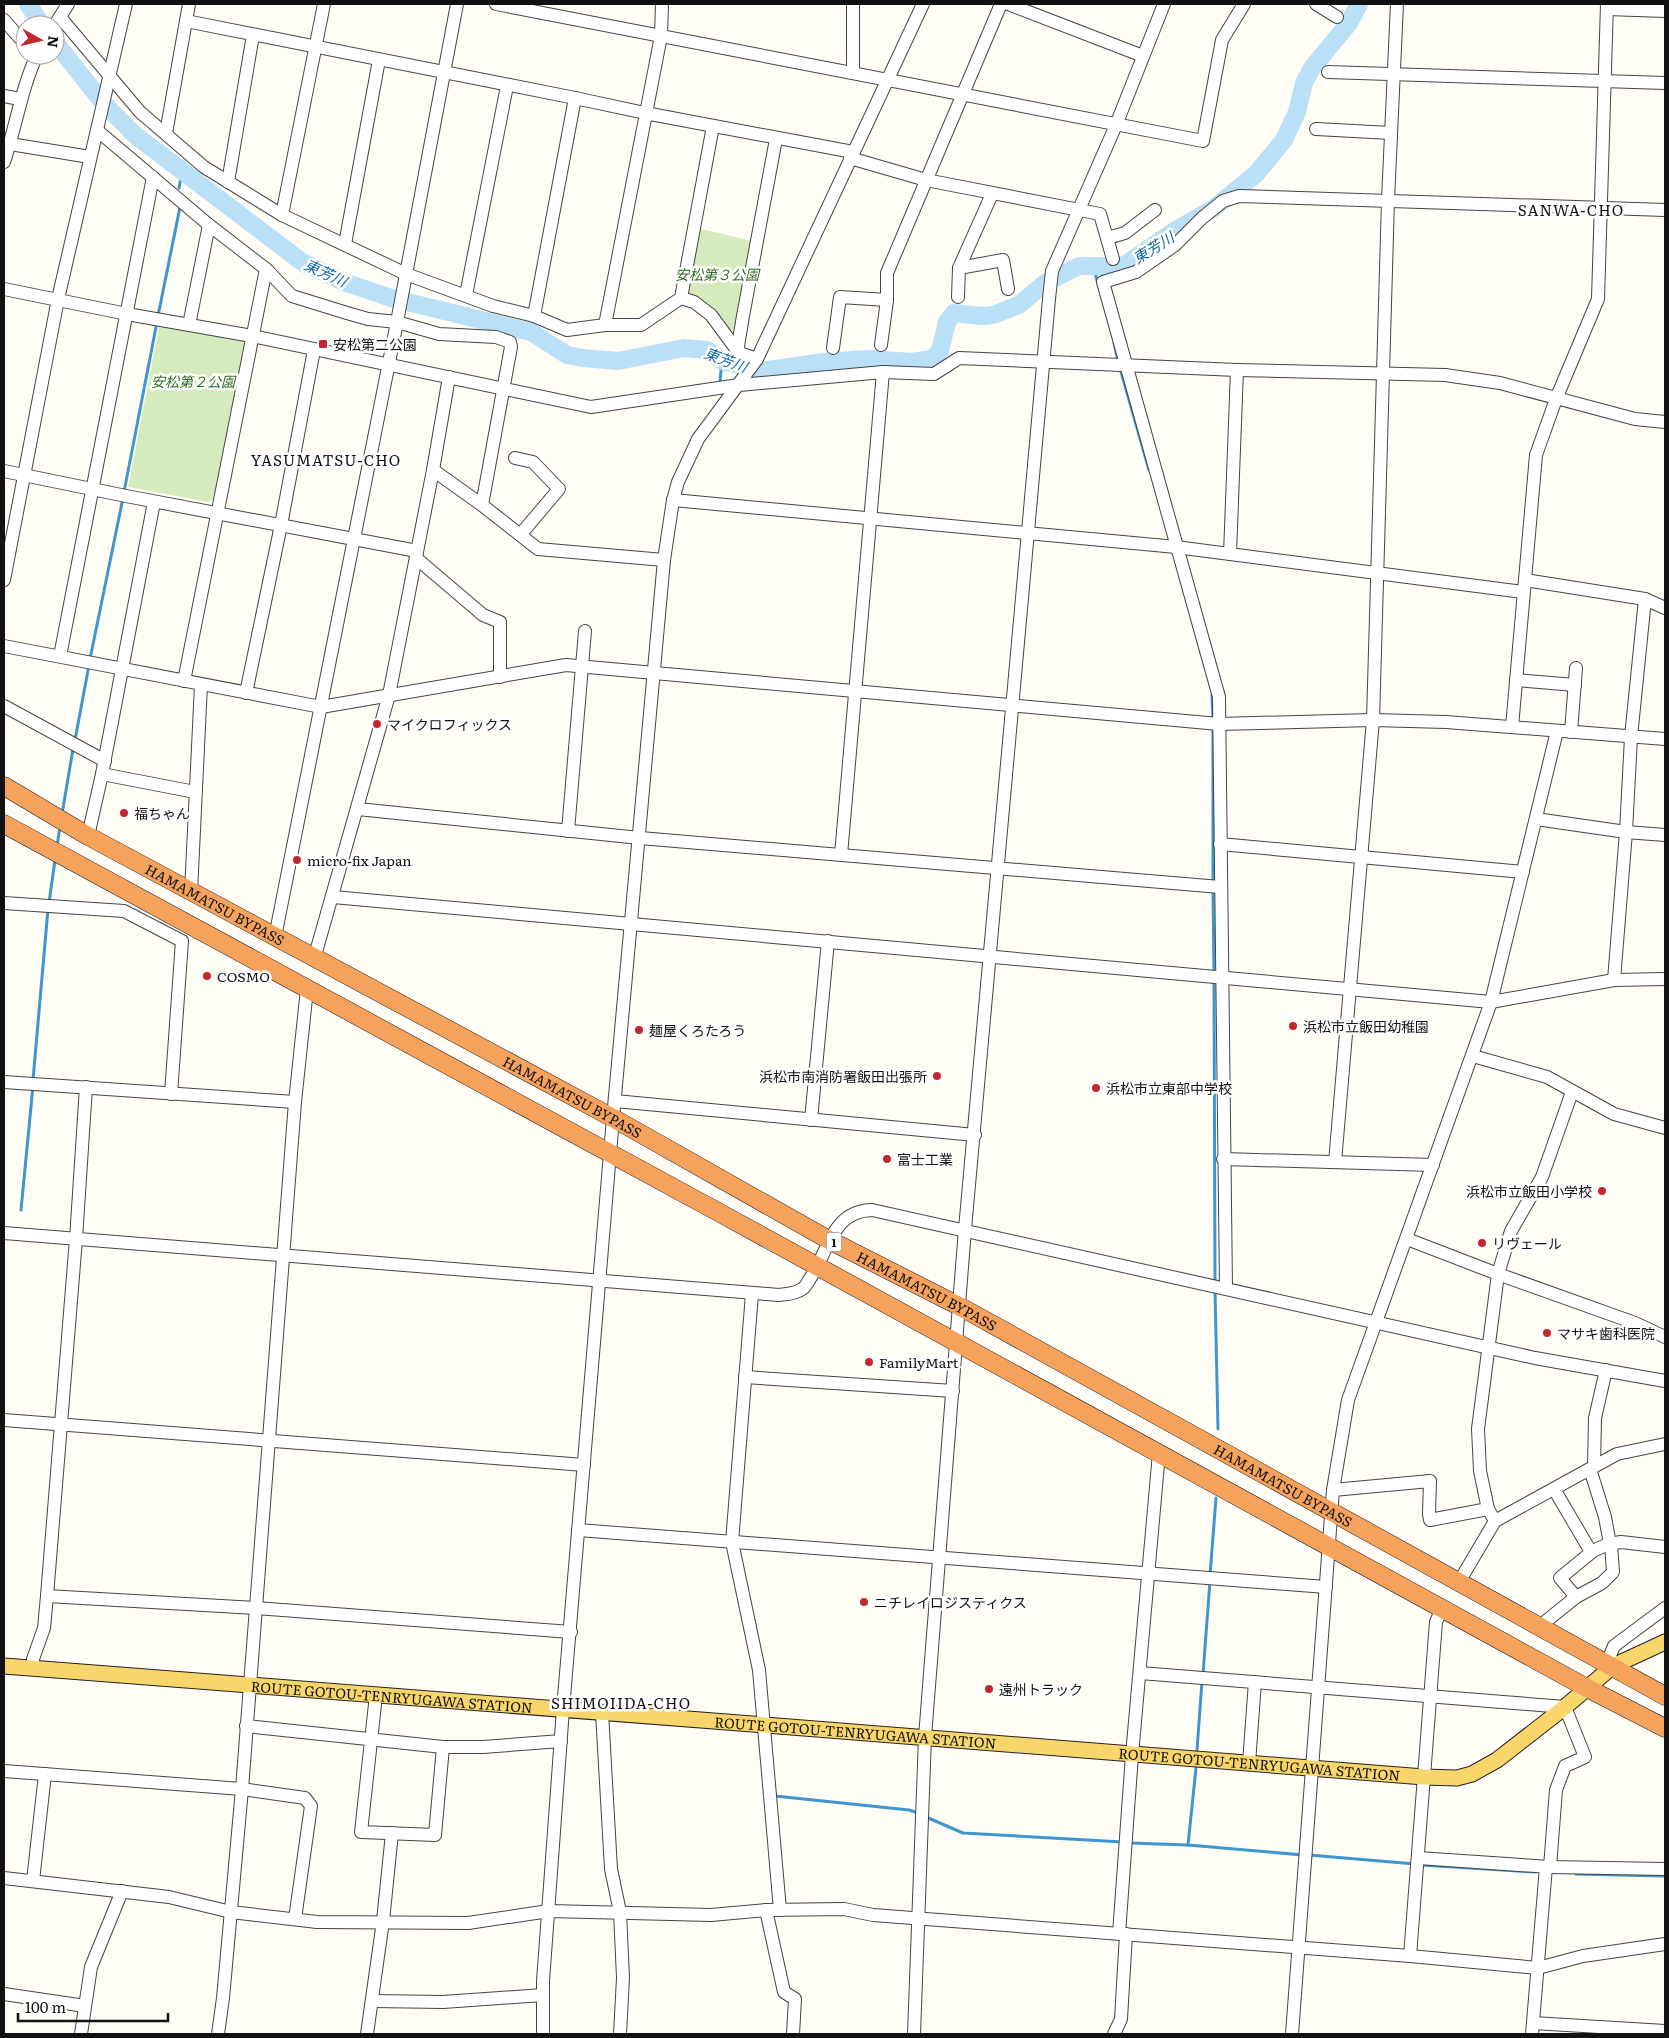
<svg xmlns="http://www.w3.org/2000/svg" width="1669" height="2038" font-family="Literata,'Noto Sans JP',serif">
  <rect width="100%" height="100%" fill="#fffdf5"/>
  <g fill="#d5ebbd">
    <polygon points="698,228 751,241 735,329 729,332 685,295"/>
    <polygon points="165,325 242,339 245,345 214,499 208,502 128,487 159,327"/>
  </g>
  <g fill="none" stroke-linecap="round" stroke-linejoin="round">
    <g stroke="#3f96cf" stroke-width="3">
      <polyline points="179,188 182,172"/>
      <polyline points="1093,265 1098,284"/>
      <polyline points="158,316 180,207"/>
      <polyline points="1114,343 1118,361"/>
      <polyline points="1120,368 1149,470"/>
      <polyline points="720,381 722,361"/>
      <polyline points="124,492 157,322"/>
      <polyline points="90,659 123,498"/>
      <polyline points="1212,695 1213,721"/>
      <polyline points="1213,727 1213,883"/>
      <polyline points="75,740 89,665"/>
      <polyline points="62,814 73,749"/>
      <polyline points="57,846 60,827"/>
      <polyline points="1213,890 1214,973"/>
      <polyline points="49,903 55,860"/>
      <polyline points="1214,980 1215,1283"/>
      <polyline points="33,1080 48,909"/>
      <polyline points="21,1210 33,1086"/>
      <polyline points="1215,1290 1218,1429"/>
      <polyline points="1210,1575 1216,1498"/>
      <polyline points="1203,1674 1210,1581"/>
      <polyline points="1197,1750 1202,1681"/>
      <polyline points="775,1794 775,1796 909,1810 918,1813"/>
      <polyline points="926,1817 963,1833 1123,1842"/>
      <polyline points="1130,1843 1188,1845 1303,1855"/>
      <polyline points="1188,1845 1196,1768"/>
      <polyline points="1309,1855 1415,1864"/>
      <polyline points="1421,1865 1535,1872"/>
      <polyline points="1576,1874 1665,1876"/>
    </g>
    <g stroke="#b9e0f7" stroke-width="18">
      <polyline points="28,4 42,25"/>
      <polyline points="55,42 104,104 135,135 302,262 344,282 391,298 531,332 567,355 583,358 618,361 684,348 707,350 722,361 761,371 824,362 868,359 912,362 932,359 940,351 947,322 954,313 981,316 993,315 1019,305 1045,283 1079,266 1123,266 1176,230 1214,208 1256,174 1284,140 1297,112 1304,83 1312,68 1349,23 1359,4"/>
    </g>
    <defs>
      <g id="minor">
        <polyline points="496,4 1203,141 1222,40 1244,4"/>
        <polyline points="853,4 853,73"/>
        <polyline points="1008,4 1143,56"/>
        <polyline points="1316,4 1337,17"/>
        <polyline points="1607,9 1665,11"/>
        <polyline points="60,17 140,112 204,167 282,215 406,274 493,306 534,316 567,330 605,325 641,325 681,298 713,126"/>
        <polyline points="4,20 25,44"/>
        <polyline points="186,21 575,98 645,113 853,152"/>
        <polyline points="55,25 68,4"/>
        <polyline points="1328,72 1665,83"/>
        <polyline points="4,96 20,99"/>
        <polyline points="1316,129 1391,133"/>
        <polyline points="98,131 209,225 266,269 292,296 347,313 368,319 397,322 439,334 496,337 510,342 511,347 482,505"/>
        <polyline points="166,133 189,4"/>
        <polyline points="10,144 90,157"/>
        <polyline points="850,158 926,180 1100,214 1113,259"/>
        <path d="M4 162C16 127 21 89 37 55"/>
        <polyline points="228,182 253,35"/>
        <polyline points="282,215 324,4"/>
        <polyline points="1107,238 1125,233 1155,210"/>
        <polyline points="345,244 379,60"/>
        <polyline points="959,268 1003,260 1008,289"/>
        <polyline points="4,289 127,314 252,336 591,407 739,385 883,372 934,374 959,358 1237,370 1445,375 1500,383 1635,419 1665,422"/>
        <polyline points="466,295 507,86"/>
        <polyline points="958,297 959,268 992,194"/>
        <polyline points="681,298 694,302 711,315 739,353 757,359"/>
        <polyline points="534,316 575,98"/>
        <polyline points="189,325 209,225"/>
        <polyline points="605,325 661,36 662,4"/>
        <polyline points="881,345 887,300 887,273 1001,4"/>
        <polyline points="833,348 840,297 887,300"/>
        <polyline points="739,353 738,346 743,316 776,139"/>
        <polyline points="515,458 533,462 559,489 520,535"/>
        <polyline points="433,470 482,505 538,549 664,560"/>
        <polyline points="4,471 126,496 417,551"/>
        <polyline points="673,500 1176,547 1523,592"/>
        <polyline points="1230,554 1237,370"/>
        <polyline points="416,558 483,615 500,622 500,677"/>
        <polyline points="4,580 58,299 126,4"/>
        <polyline points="1525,580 1645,599 1665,608"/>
        <polyline points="4,646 321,707 566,665 1219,724 1373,720 1446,722 1665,739"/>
        <polyline points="60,656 153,177"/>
        <polyline points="1516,680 1575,685"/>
        <polyline points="184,681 266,269"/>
        <polyline points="246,693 281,525 314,350"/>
        <polyline points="4,706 105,761"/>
        <polyline points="1512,727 1536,455 1556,399 1598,299 1607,4"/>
        <polyline points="1571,732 1576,668"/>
        <polyline points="102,774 195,792"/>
        <polyline points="358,809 640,838 1220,887"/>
        <polyline points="1536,819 1626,832 1665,835"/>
        <polyline points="568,831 585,631"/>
        <polyline points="88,836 102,774 154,502"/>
        <polyline points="1220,844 1523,872"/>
        <polyline points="841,855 883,372"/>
        <polyline points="191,892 201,685"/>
        <polyline points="333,897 1491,1002 1614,980 1665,979"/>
        <polyline points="4,903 124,911 182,941 171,1094"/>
        <polyline points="275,937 397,322 457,4"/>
        <polyline points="314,959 389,695 433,470 449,377"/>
        <polyline points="1614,980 1626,832 1631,737 1645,599"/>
        <polyline points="1473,1056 1547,1077 1614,1114 1665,1128"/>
        <polyline points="4,1082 295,1102"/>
        <polyline points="615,1101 975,1135"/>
        <polyline points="811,1120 828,941"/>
        <polyline points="1223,1159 1433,1165"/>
        <polyline points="1335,1162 1373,720 1388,200 1397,4"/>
        <path d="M4 1233 779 1295C787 1294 795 1294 802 1289 806 1287 808 1281 811 1277 829 1250 832 1211 872 1210L1535 1358 1665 1381"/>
        <polyline points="1407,1239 1498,1274 1635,1323 1665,1337"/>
        <polyline points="1226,1288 1219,697 1103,282 1136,272 1175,245 1202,218 1223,201 1239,196 1665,210"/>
        <polyline points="752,1294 732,1542 759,1670 780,1910"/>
        <polyline points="745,1377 953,1391"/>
        <polyline points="4,1420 584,1465"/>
        <polyline points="1594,1466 1595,1418 1606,1370"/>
        <polyline points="1590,1469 1605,1517 1610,1544"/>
        <polyline points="1554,1489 1591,1552"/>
        <polyline points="1333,1490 1430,1481 1429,1514 1430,1520 1488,1509"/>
        <polyline points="1495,1521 1488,1509 1480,1471 1478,1429 1498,1274 1511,1231 1542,1177 1572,1092"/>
        <polyline points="578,1530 1326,1587"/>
        <polyline points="1459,1582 1495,1521 1617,1454 1665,1444"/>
        <polyline points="47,1596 256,1608 571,1632"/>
        <polyline points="1576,1597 1560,1578 1593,1551 1608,1544 1621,1542 1665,1547"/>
        <polyline points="1540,1626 1576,1597 1602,1583 1613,1572 1611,1544"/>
        <polyline points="1607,1663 1614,1646 1665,1608"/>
        <polyline points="33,1668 33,1659 44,1628 47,1596 76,1239 86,1087"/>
        <polyline points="1140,1673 1565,1707 1585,1757 1565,1766 1556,1790 1550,1867"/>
        <polyline points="376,1695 361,1832 435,1835 443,1747"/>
        <polyline points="602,1713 611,1869 620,1912 623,1978 620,2034"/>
        <polyline points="246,1726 443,1747 483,1747 561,1741"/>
        <polyline points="1249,1763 1255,1682"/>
        <polyline points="4,1771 242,1789 305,1798 311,1806 295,1919"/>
        <polyline points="1418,1858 1550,1867 1665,1869"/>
        <polyline points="4,1878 169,1897 231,1912 317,1922 468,1923 549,1911 711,1915 766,1910 844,1909 873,1915 1410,1956 1538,1968 1583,1956 1665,1944"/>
        <polyline points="33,1881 45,1774"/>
        <polyline points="766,1910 784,1992 795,1999 793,2034"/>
        <polyline points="1119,1934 1132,1755 1159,1453"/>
        <polyline points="1410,1956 1436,1622 1442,1608"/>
        <polyline points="4,1994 85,2006"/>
        <polyline points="372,2001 443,2002 543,1995"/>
        <polyline points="1533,2023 1665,2031"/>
        <polyline points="81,2034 91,1967 122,1891"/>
        <polyline points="218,2034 223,1998 242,1789 295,1102 307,989"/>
        <polyline points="367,2034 383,1921 392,1833"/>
        <polyline points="543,2034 543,1981 563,1709 613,1118 664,560 673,500 678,482 698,439 757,359 923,4"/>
        <polyline points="914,2034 925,1737 965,1229 1049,299 1052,271 1116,125 1164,4"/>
        <polyline points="1114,2034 1121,2019 1126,1934"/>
        <polyline points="1292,2034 1333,1490 1348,1400 1491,1002 1557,731"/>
        <polyline points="1532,2034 1546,1867"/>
      </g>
      <g id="major">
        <path id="s1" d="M4 1666C477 1704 951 1738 1424 1777L1457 1778 1472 1774 1497 1760 1565 1707 1613 1666 1665 1642"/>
      </g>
      <g id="highway">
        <path id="s2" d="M4 786 88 836 613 1118 829 1240 959 1306 1665 1696"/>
        <polyline points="4,824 720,1213 1587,1688 1665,1728"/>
      </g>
    </defs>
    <use href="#minor" stroke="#444" stroke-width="14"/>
    <use href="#major" stroke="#222" stroke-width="17"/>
    <use href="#highway" stroke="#222" stroke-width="19"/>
    <use href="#minor" stroke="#fff" stroke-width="12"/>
    <use href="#major" stroke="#f9d66b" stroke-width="15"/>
    <use href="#highway" stroke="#f5a25d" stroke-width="18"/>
  </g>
  <g fill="#c4262e" stroke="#fff" stroke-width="2">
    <rect x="318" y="339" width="10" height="10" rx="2.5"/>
    <circle cx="377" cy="724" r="5"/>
    <circle cx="124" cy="813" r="5"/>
    <circle cx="297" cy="860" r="5"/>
    <circle cx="207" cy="976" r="5"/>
    <circle cx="1293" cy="1026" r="5"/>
    <circle cx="639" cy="1030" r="5"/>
    <circle cx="937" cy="1076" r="5"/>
    <circle cx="1096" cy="1088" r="5"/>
    <circle cx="887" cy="1159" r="5"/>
    <circle cx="1602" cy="1191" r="5"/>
    <circle cx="1482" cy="1243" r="5"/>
    <circle cx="1547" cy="1333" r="5"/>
    <circle cx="869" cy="1362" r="5"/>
    <circle cx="864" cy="1602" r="5"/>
    <circle cx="989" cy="1689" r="5"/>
  </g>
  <g text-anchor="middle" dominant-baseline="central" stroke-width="5" stroke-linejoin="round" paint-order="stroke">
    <rect fill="#fff" stroke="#585858" stroke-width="1" x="826.5" y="1232.5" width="15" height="19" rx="4"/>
    <g font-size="12" font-weight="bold" fill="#111">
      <text x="834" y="1242">1</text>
    </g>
    <g font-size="14" font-style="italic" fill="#2f6b1f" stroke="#fff">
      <text x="717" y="274">安松第３公園</text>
      <text x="193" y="381">安松第２公園</text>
    </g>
    <g font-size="14" fill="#111" stroke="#fff" text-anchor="start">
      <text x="333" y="344">安松第二公園</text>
      <text x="387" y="724">マイクロフィックス</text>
      <text x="134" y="813">福ちゃん</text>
      <text x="307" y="860">micro-fix Japan</text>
      <text x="217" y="976">COSMO</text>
      <text x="1303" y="1026">浜松市立飯田幼稚園</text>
      <text x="649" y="1030">麺屋くろたろう</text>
      <text x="927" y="1076" text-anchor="end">浜松市南消防署飯田出張所</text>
      <text x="1106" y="1088">浜松市立東部中学校</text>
      <text x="897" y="1159">富士工業</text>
      <text x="1592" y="1191" text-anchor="end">浜松市立飯田小学校</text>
      <text x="1492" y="1243">リヴェール</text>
      <text x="1557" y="1333">マサキ歯科医院</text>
      <text x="879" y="1362">FamilyMart</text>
      <text x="874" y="1602">ニチレイロジスティクス</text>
      <text x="999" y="1689">遠州トラック</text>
    </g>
    <g font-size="14" fill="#111" stroke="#fff">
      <text stroke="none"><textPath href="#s2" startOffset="242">HAMAMATSU BYPASS</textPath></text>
      <text stroke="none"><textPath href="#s2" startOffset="648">HAMAMATSU BYPASS</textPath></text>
      <text stroke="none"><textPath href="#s2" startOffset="1052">HAMAMATSU BYPASS</textPath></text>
      <text stroke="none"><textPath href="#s2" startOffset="1458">HAMAMATSU BYPASS</textPath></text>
      <text stroke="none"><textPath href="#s1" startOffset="389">ROUTE GOTOU-TENRYUGAWA STATION</textPath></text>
      <text stroke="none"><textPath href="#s1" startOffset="854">ROUTE GOTOU-TENRYUGAWA STATION</textPath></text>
      <text stroke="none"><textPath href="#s1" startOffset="1259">ROUTE GOTOU-TENRYUGAWA STATION</textPath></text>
    </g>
    <g font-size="15" letter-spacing="1" fill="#111" stroke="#fff">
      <text x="1571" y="209">SANWA-CHO</text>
      <text x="326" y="459">YASUMATSU-CHO</text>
      <text x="621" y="1702">SHIMOIIDA-CHO</text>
    </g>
    <g font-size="15" font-style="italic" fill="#1768a6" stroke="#fff">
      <text transform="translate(1153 247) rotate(-32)">東芳川</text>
      <text transform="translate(326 272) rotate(25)">東芳川</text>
      <text transform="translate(726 359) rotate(20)">東芳川</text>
    </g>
  </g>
  <rect width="1669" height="2038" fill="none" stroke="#111111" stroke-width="10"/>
  <g transform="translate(40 40) rotate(98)"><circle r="24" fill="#ffffff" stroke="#a0a0a0"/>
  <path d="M0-4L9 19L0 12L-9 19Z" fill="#c4262e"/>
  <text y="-8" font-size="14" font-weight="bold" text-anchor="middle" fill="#111111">N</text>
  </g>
  <path d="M18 2013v8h150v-8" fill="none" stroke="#111111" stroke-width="2.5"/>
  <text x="25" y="2013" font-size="15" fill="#111111" stroke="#ffffff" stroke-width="4" paint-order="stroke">100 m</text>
</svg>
